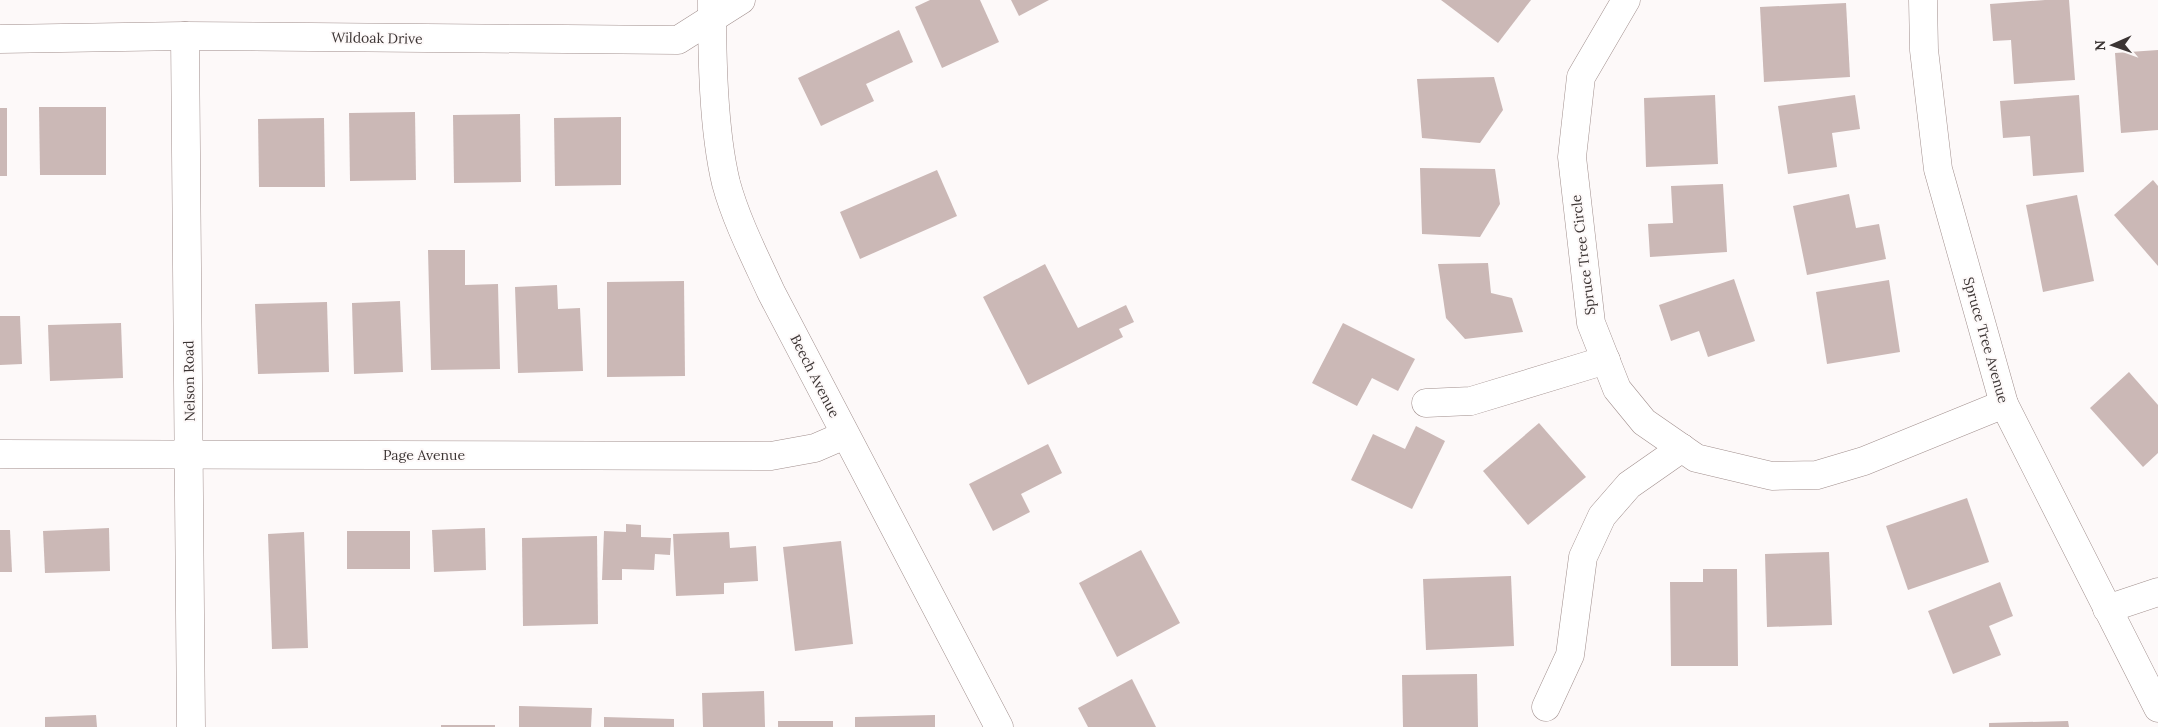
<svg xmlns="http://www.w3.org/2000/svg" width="2158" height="727" font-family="Lora,serif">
  <rect width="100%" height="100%" fill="#fdf9f9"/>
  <g fill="#cbb8b6">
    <polygon points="930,0 980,0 999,42 942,68 915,7"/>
    <polygon points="1011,0 1049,0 1019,16"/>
    <polygon points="1441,0 1531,0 1498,43"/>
    <polygon points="2045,0 2069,0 2075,80 2014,84 2011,40 1993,41 1990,4"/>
    <polygon points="1846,3 1850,77 1764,82 1760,7"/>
    <polygon points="899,30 913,62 866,84 874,101 821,126 798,78"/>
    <polygon points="2158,50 2158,130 2121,133 2115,53"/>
    <polygon points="1494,77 1503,110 1480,143 1422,138 1417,79"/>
    <polygon points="1715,95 1718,164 1646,167 1644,98"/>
    <polygon points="1855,95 1860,129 1832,133 1837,167 1788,174 1778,106"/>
    <polygon points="2079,95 2084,172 2033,176 2030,136 2003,138 2000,101"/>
    <polygon points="39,107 106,107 106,175 40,175"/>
    <rect x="0" y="108" width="7" height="68"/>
    <polygon points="415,112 416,180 350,181 349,113"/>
    <polygon points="520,114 521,182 454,183 453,115"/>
    <polygon points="621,117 621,185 555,186 554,118"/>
    <polygon points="324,118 325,187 259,187 258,119"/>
    <polygon points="1420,168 1495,169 1500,204 1480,237 1422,234"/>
    <polygon points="937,170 957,216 860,259 840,212"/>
    <polygon points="2153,180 2158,186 2158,266 2114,215"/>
    <polygon points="1723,184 1727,252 1650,257 1648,224 1673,223 1671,186"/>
    <polygon points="1849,194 1856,228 1879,224 1886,259 1807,275 1793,206"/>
    <polygon points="2077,195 2094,281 2043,292 2026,205"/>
    <polygon points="428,250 465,250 465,285 498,284 500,369 431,370"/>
    <polygon points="1488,263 1491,293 1512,298 1523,332 1465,339 1446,318 1438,264"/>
    <polygon points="1045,264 1078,328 1126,305 1134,322 1119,329 1123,337 1028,385 983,297"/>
    <polygon points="1734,279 1755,341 1708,357 1699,331 1671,341 1659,305"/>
    <polygon points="1889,280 1900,352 1827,364 1816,292"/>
    <polygon points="684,281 685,376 607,377 607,282"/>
    <polygon points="557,285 558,309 580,308 583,371 518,373 515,287"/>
    <polygon points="400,301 403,372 354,374 352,303"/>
    <polygon points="327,302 329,372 258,374 255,304"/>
    <polygon points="0,316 20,316 22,364 0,365"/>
    <polygon points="121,323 123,378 50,381 48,325"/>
    <polygon points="1343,323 1415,359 1398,391 1372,378 1357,406 1312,383"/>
    <polygon points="2129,372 2158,405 2158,453 2143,467 2090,408"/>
    <polygon points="1539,423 1586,477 1528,525 1483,471"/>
    <polygon points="1416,426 1445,441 1412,509 1351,480 1373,434 1405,449"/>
    <polygon points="1048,444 1062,473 1021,494 1030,512 993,531 969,484"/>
    <polygon points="1967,498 1989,562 1908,590 1886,526"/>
    <polygon points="626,524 641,525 641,537 671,538 670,555 655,554 654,570 622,569 622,580 602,580 604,531 626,532"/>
    <polygon points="109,528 110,571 45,573 43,531"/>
    <polygon points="485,528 486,570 434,572 432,530"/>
    <polygon points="0,530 10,530 12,572 0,572"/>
    <rect x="347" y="531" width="63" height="38"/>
    <polygon points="304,532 308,648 272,649 268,534"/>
    <polygon points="729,532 730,548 756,546 758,581 724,583 724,594 676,596 673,534"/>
    <polygon points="597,536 598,624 523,626 522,538"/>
    <polygon points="841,541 853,644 795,651 783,547"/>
    <polygon points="1141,550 1180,623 1117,657 1079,583"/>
    <polygon points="1829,552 1832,625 1767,627 1765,554"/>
    <polygon points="1703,569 1737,569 1738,666 1671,666 1670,582 1703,582"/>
    <polygon points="1511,576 1514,646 1426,650 1423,579"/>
    <polygon points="2000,582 2013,616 1989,626 2001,655 1953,674 1928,611"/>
    <polygon points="1477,674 1478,727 1403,727 1402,675"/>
    <polygon points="1132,679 1156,727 1088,727 1078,708"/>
    <polygon points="764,691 765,727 703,727 702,693"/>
    <polygon points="519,706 592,708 591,727 519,727"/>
    <polygon points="96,715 97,727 45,727 45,717"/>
    <polygon points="935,715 935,727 855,727 855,717"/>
    <polygon points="604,717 674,719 674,727 604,727"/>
    <rect x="778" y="721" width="55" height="6"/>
    <polygon points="2068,721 2069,727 1989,727 1989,723"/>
    <rect x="441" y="725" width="54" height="2"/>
  </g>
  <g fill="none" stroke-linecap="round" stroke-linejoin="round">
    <defs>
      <g id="minor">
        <path d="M712 0C712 55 713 129 726 183 736 220 755 257 771 292L999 727"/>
        <polyline points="1626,0 1581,77 1572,157 1591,323 1617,389 1644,422 1696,458 1772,476 1817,475 1864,461 2004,404"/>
        <polyline points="1923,0 1924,50 1938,169 2004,404 2158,708"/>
        <polyline points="185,36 191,727"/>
        <polyline points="0,39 185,36 678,40 741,0"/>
        <polyline points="1426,403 1471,401 1606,360"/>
        <polyline points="0,454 771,456 815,448 845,435"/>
        <polyline points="2107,609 2158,592"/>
        <polyline points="1546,707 1570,655 1583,557 1602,516 1629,485 1682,448"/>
      </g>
    </defs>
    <use href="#minor" stroke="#a18f8d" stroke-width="29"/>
    <use href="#minor" stroke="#fff" stroke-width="28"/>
  </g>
  <g text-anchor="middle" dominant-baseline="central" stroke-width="4" stroke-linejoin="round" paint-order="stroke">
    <g font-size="14" fill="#3b3433" stroke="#fdf9f9">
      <text transform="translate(377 38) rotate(1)">Wildoak Drive</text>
      <text transform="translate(1583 255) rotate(-97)">Spruce Tree Circle</text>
      <text transform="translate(1986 340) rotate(74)">Spruce Tree Avenue</text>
      <text transform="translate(815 376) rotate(63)">Beech Avenue</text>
      <text transform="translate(189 381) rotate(-91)">Nelson Road</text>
      <text x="424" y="455">Page Avenue</text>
    </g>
  </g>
  <g transform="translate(2113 45) rotate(268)" stroke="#fdf9f9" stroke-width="4" paint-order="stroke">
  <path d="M0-4L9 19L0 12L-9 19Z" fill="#3b3433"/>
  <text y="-8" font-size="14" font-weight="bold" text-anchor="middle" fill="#3b3433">N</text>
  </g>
</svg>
